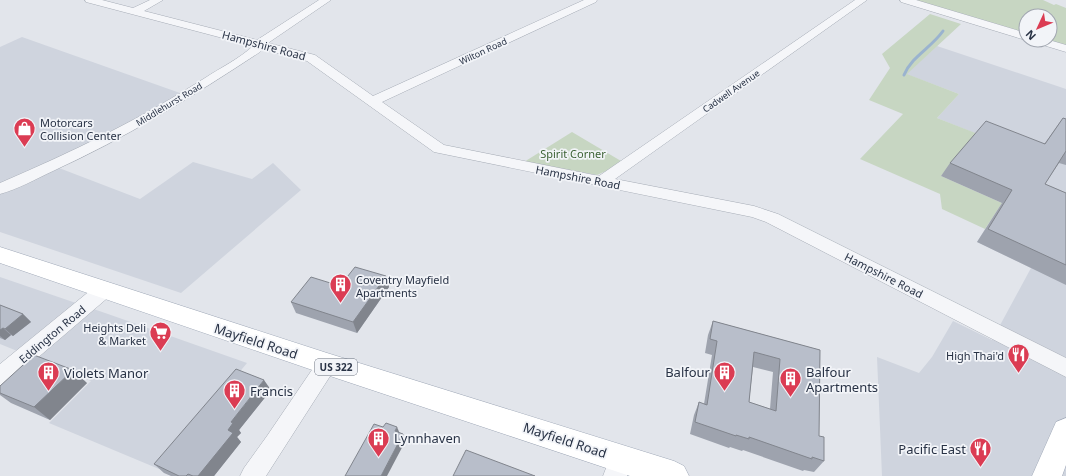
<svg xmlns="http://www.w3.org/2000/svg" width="1066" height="476" font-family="'Noto Sans',sans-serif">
  <rect width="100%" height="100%" fill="#e2e5eb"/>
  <g fill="#cfd4de">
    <polygon points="22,37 180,93 59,168 140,199 193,162 252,179 273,163 301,190 181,293 0,232 0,47"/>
    <polygon points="937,46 1066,89 1066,476 882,476 877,357 919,373 932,357 953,321 992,340 1031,268 977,242 1001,203 977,134 937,118 959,94 906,74"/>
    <polygon points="0,277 108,314 247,363 159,469 49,423 91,381 0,344"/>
  </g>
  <g fill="#c7d6c2">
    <polygon points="916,0 1043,0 1054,5 1056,4 1066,8 1066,45 1048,40 1050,40 1050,16 1026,16 1026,33"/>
    <polygon points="930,14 961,24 907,74 959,94 937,118 978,134 941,176 1002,203 985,229 942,209 940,194 860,159 903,114 869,100 890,68 882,54"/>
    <polygon points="572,132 621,161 606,171 597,175 524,162"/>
  </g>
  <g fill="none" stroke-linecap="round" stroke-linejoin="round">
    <path stroke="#9ab3cf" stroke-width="3" d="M904 75C912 56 931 48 943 31"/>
    <defs>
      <g id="minor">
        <path d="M85 0H102L133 8 150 0H163L144 11 257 40 319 0H331L268 43 315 55 373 96 584 0H597L596 2 382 102 444 145 599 176 855 0H867L615 179 754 206 778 214 1066 358V377L766 222 752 217 434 152 307 61 263 49 260 52C193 96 126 138 53 171 36 179 18 189 0 194V183C72 152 139 120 205 78 220 68 239 59 253 46L86 2Z"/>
        <polygon points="900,0 916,0 1026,33 1026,40 1028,40 1022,39 901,2"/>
        <polygon points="1031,40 1049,40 1066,45 1066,52 1033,42"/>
        <polygon points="104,283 111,285 113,290 111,295 7,384 0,386 0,364 97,285"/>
        <polygon points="327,355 334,358 337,364 334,370 266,476 240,476 244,468 267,436 320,358"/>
        <polygon points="621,447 629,450 633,458 627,476 603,476 613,450"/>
      </g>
      <g id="major">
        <polygon points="0,247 327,353 674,461 684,466 689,476 630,476 327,375 0,263"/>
        <polygon points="1066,418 1066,465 1062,476 1032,476 1056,422"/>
      </g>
    </defs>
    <use href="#minor" stroke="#a6acb6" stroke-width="1"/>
    <use href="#major" stroke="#a0a9b8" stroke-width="1"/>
    <use href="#minor" fill="#f5f6f9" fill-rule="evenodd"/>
    <use href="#major" fill="#fff" fill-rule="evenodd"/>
  </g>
  <g fill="#9ea3ae" fill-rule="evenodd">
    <polygon points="1063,118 1066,119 1066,165 1059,163 1045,184 1066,193 1066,285 977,242 1002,203 941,176 950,163 1045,143"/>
    <polygon points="386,276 389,287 357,333 296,313 291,302"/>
    <polygon points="0,305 23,314 31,322 13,336 11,335 5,340 0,338"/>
    <path d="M713 321 820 350 819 436 824 461 814 472 804 470 803 471 743 450 742 451 730 447 729 448 690 434 694 415 699 402 704 404 712 355 705 353 708 335ZM753 367 773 372 770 409 749 402Z"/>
    <polygon points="87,383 50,420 11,403 0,395 0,386"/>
    <polygon points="271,390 239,430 241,433 237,437 241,442 214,476 171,476 164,473 154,464"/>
  </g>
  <g fill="#81858d">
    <polygon points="386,276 389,287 357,333 353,322"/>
    <polygon points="23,314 31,322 13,336 5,329"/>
    <polygon points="3,328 11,335 5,340 0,336 0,330"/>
    <polygon points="73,370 87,383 50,420 34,407"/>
    <polygon points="264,380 271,390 239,430 241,433 237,437 241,442 214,476 198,476 228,430 231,422"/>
    <polygon points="397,427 400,434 395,431"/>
    <polygon points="403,434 406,440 387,476 381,476"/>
  </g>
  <g fill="#b8beca" stroke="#81858d" fill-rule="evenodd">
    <polygon points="1063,118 1066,119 1066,151 1045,184 1066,193 1066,265 988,229 1012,190 950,163 986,121 1045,144"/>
    <polygon points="355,267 386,276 353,322 291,302 311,277 340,286"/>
    <polygon points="0,305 23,314 5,329 3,328 0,330"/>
    <path d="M713 321 820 350 819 436 824 437V461L812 457V459L749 437V439L736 435V436L695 422 699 402 707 405 717 341 710 339ZM754 352 780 359 776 411 749 402Z"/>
    <polygon points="34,355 73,370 34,407 0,393 0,386"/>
    <polygon points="236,369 264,380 231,422 233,423 228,430 233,433 198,476 193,476 188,474 186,476 179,476 154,464"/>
    <polygon points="386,423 397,427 395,431 403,434 381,476 345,476 374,424 383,427"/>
    <polygon points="466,450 535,476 453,476"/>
  </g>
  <defs>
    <symbol id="shop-pin" viewBox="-11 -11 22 30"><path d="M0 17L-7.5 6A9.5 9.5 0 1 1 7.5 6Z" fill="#db3c53" stroke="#f2f4f8"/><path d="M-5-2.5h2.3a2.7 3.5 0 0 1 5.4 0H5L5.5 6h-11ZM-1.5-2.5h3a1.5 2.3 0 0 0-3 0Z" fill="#fff"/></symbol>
    <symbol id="building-pin" viewBox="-11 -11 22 30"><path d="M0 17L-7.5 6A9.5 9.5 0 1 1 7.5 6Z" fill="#db3c53" stroke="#f2f4f8"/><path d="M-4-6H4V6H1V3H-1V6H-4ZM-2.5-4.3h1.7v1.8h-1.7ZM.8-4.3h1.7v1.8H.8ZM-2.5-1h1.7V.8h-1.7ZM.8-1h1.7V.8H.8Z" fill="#fff"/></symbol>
    <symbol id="supermarket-pin" viewBox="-11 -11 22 30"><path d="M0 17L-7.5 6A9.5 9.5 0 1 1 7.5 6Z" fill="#db3c53" stroke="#f2f4f8"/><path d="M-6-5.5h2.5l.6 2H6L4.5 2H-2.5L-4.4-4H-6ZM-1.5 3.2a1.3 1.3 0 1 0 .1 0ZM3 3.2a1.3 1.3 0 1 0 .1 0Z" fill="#fff"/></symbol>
    <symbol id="restaurant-pin" viewBox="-11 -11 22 30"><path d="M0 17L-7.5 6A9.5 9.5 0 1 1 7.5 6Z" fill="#db3c53" stroke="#f2f4f8"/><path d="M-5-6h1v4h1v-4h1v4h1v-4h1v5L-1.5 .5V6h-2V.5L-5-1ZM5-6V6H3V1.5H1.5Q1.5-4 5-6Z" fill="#fff"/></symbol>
  </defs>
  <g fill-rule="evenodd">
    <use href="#shop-pin" x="12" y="116" width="25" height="34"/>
    <use href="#building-pin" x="328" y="272" width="25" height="34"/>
    <use href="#supermarket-pin" x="148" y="320" width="25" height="34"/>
    <use href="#restaurant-pin" x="1006" y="342" width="25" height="34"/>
    <use href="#building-pin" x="712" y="360" width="25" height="34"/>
    <use href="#building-pin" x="36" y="360" width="25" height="34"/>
    <use href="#building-pin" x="778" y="366" width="25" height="34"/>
    <use href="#building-pin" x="222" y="378" width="25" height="34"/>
    <use href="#building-pin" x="366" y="426" width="25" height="34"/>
    <use href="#restaurant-pin" x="968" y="436" width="25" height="34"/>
  </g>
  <g text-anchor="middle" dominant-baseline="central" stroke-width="3.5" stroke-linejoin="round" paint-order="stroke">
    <g font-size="9" fill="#283245" stroke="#f2f4f8">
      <text transform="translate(483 51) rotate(-25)">Wilton Road</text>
      <text transform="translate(731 91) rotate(-35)">Cadwell Avenue</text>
      <text transform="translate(169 104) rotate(-31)">Middlehurst Road</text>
    </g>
    <rect fill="#f2f4f8" stroke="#656c7b" stroke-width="1" x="315" y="359" width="42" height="16" rx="3"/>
    <g font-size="10" font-weight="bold" fill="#283245">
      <text x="336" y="367">US 322</text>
    </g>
    <g font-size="11" fill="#283245" stroke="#f2f4f8">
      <text transform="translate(264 45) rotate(15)">Hampshire Road</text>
      <text transform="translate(578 177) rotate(11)">Hampshire Road</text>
      <text transform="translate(884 275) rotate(27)">Hampshire Road</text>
      <text transform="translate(52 334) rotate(-40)">Eddington Road</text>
    </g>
    <g font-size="11" fill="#283245" stroke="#f2f4f8" text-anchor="start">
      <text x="40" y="122">Motorcars<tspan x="40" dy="13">Collision Center</tspan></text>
      <text x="356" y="279">Coventry Mayfield<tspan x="356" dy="13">Apartments</tspan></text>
      <text x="146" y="327" text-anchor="end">Heights Deli<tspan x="146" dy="13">&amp; Market</tspan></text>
      <text x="1004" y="355" text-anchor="end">High Thai'd</text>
    </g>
    <g font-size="11" fill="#3c6234" stroke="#f2f4f8">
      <text x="573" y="153">Spirit Corner</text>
    </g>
    <g font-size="13" fill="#283245" stroke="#f2f4f8">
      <text transform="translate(256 341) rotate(18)">Mayfield Road</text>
      <text transform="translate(565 440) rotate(18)">Mayfield Road</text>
    </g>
    <g font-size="13" fill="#283245" stroke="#f2f4f8" text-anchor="start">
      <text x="710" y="372" text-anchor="end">Balfour</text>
      <text x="806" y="372">Balfour<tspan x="806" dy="15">Apartments</tspan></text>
      <text x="64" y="373">Violets Manor</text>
      <text x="250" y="391">Francis</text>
      <text x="394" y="438">Lynnhaven</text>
      <text x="966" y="449" text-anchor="end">Pacific East</text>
    </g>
  </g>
  <g transform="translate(1038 28) rotate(226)"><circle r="19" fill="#f2f4f8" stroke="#a1a6b0"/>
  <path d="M0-3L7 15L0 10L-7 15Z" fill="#db3c53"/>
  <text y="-6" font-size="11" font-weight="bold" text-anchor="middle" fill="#283245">N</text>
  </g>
</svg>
